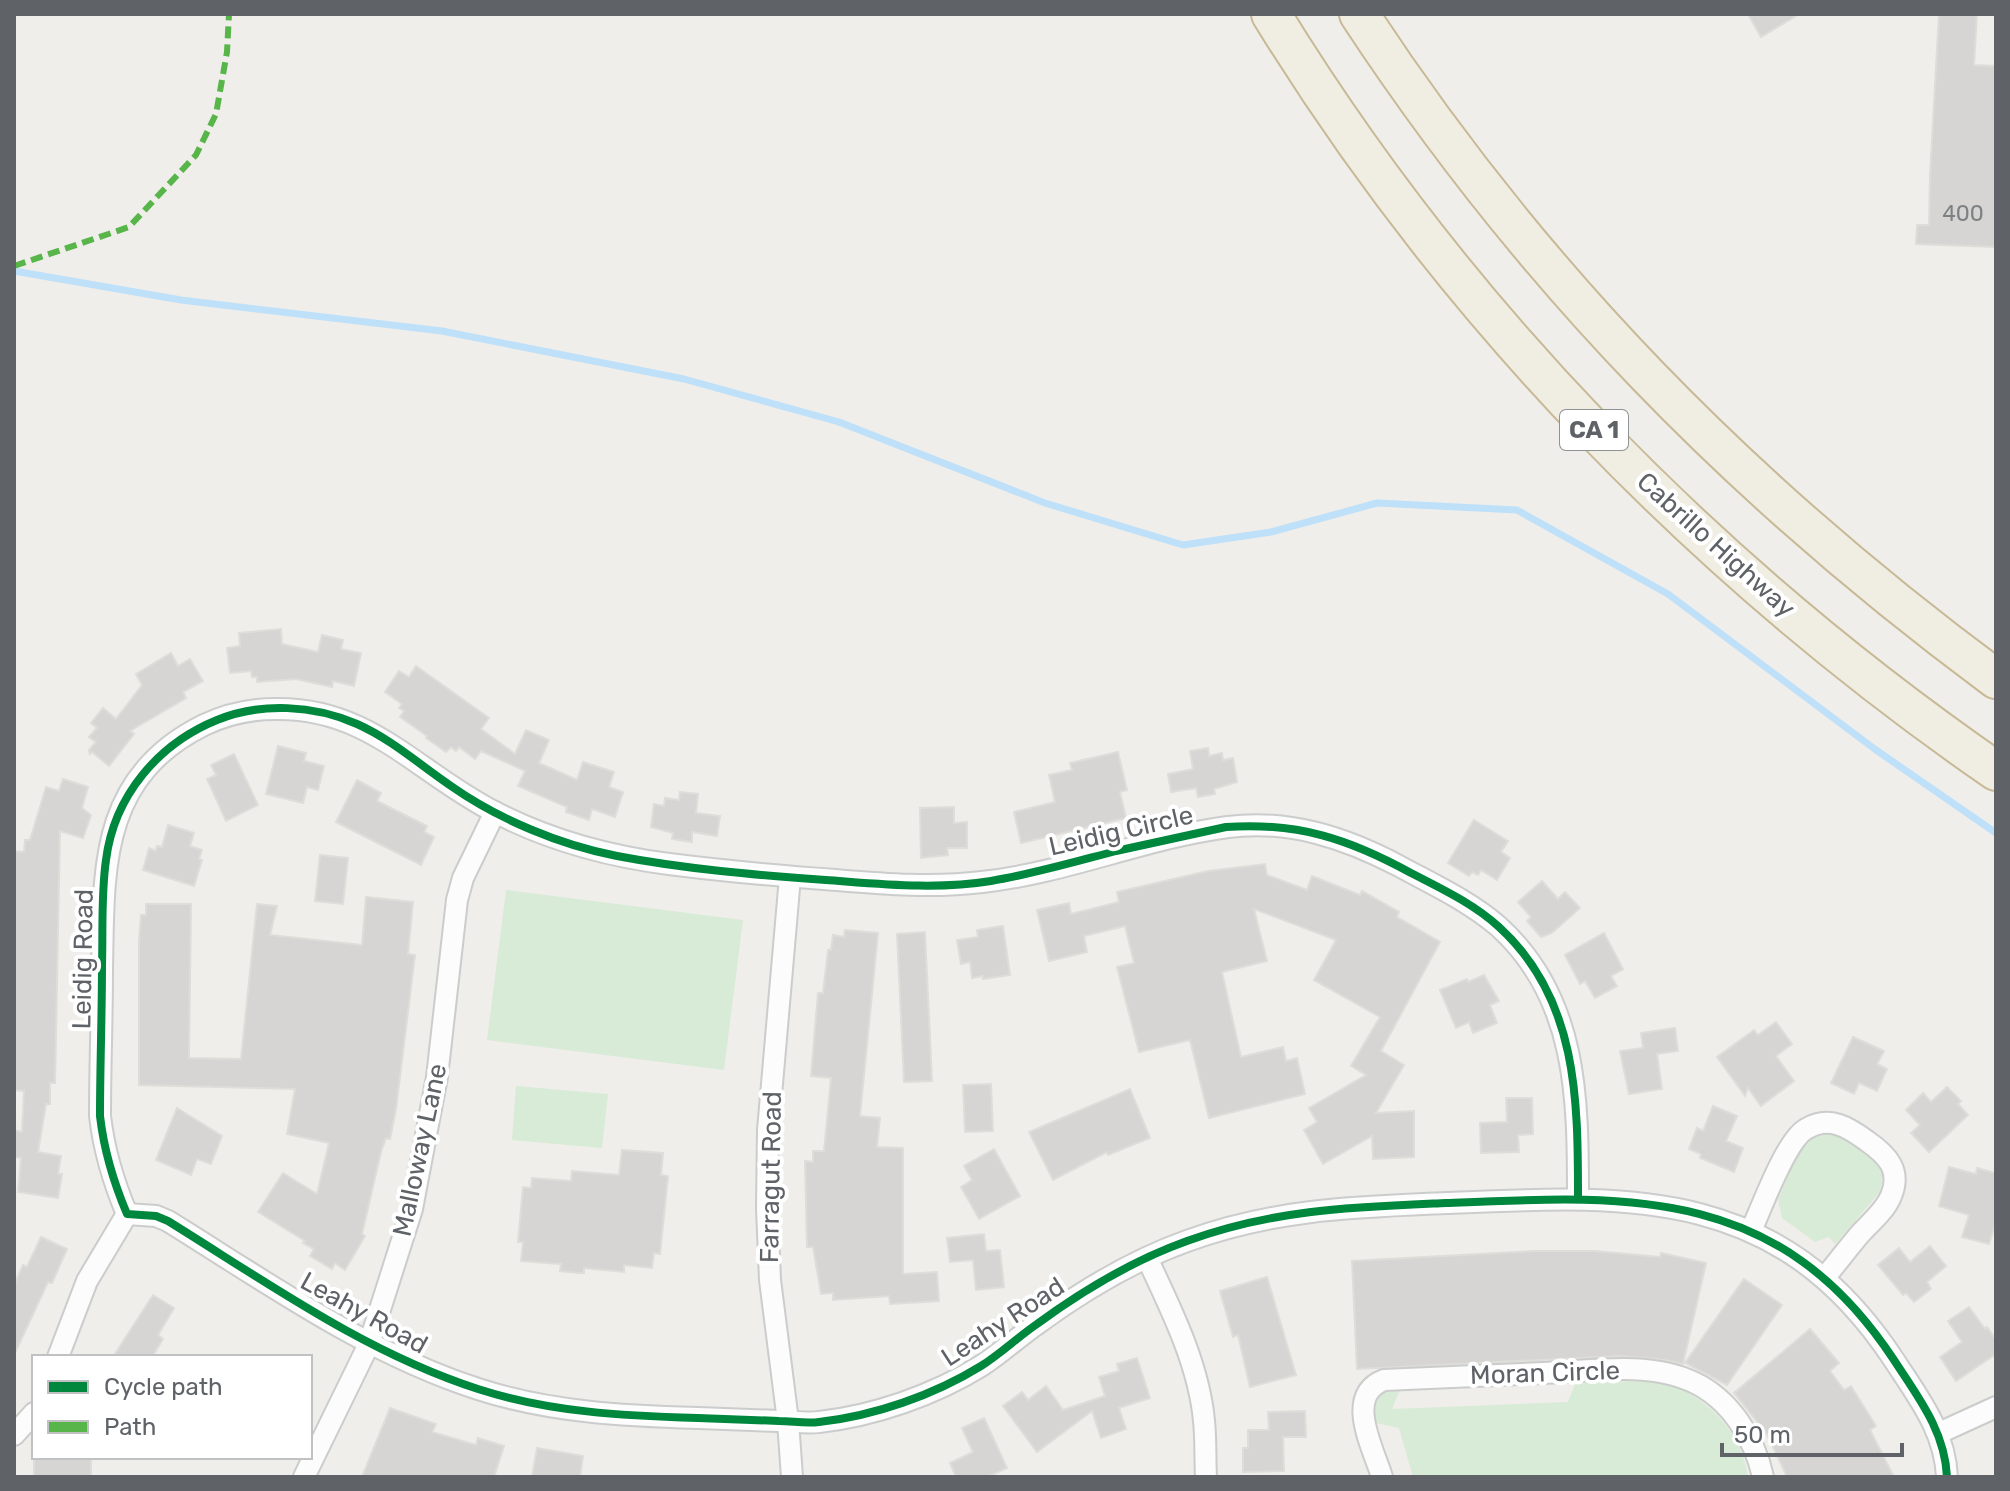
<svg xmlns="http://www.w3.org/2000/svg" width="2010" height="1491" font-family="Rubik,sans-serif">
  <rect width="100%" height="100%" fill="#efeeea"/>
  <g fill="#d8ebd6">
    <polygon points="506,890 743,920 724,1070 487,1040"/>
    <polygon points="516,1086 608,1094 602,1148 512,1140"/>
    <path d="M1825 1131C1838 1132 1844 1136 1854 1143 1876 1157 1890 1165 1879 1193L1835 1244 1829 1237 1815 1242 1782 1218 1778 1200 1795 1159 1805 1143 1813 1135Z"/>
    <path d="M1648 1381C1659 1384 1675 1386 1685 1391 1718 1409 1743 1440 1748 1477H1413L1399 1428 1376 1423C1371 1411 1375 1403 1383 1393L1400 1390 1392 1409 1568 1402 1576 1382Z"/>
  </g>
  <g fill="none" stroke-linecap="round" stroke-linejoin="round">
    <polyline stroke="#bfe0f9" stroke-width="7" points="14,271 181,300 442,331 684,379 839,422 1045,503 1183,545 1271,532 1377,503 1517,510 1668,594 1876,750 1996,833"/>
  </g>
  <g fill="#d6d5d3" stroke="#deddd9" stroke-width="2">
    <polygon points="1748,14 1799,14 1761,37"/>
    <polygon points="1939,14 1977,14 1974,65 1996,66 1996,247 1916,244 1917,225 1929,225 1930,175"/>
    <polygon points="281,629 282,644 318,652 322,635 343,640 341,649 361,653 354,686 333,681 332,687 296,679 257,682 257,677 252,677 251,671 230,673 227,648 240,646 239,633"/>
    <polygon points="171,653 178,666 190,659 203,681 183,692 186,698 130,731 134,734 109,766 92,752 90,754 89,750 96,742 89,737 97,728 91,723 103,708 116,719 142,685 136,674"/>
    <polygon points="416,666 489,718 481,729 515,754 526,730 549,740 539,763 577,780 583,762 614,772 609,787 623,792 615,817 592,809 589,820 566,812 567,807 518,786 525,771 481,751 475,759 459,747 456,751 451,747 446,752 426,738 427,736 400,717 404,711 399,708 402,704 385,692 399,671 409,677"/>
    <polygon points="278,746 306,753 304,761 324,766 318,790 307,787 303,803 266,794"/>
    <polygon points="1208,748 1209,756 1222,753 1223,760 1233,758 1237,782 1214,789 1215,794 1198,797 1196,788 1171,792 1168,774 1193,769 1190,751"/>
    <polygon points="1118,752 1127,790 1120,792 1126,818 1021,843 1014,812 1055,802 1049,775 1072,770 1070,763"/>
    <polygon points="234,754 258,805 226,821 207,779 216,775 211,765"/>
    <polygon points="63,779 88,787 82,808 91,815 83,838 60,831 55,1083 50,1083 50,1104 46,1104 38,1152 61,1156 58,1174 62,1174 58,1198 18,1192 21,1158 14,1157 14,1130 22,1132 24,1091 14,1090 14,851 24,852 25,840 30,840 46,787 59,791"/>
    <polygon points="357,780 381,793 377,801 427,826 424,832 434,837 421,865 336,822"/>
    <polygon points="680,792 698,794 696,813 720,816 717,836 692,832 692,842 672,839 673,833 651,827 654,804 664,806 665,798 679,800"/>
    <polygon points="954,807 954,823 967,822 967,848 947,848 948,855 921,858 920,808"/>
    <polygon points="1474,820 1508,841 1501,852 1510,858 1497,880 1481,870 1478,875 1472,872 1469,876 1448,863"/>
    <polygon points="168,825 194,833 190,846 202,850 199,859 202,860 194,886 143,870 149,848 156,851 157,846 162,847"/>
    <polygon points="320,855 348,858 343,904 315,901"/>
    <polygon points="1265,864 1267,875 1307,890 1312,876 1360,895 1362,891 1399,912 1397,917 1440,942 1381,1051 1404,1065 1376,1113 1414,1111 1414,1157 1373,1159 1372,1136 1323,1164 1304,1130 1317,1122 1309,1108 1366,1075 1351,1066 1380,1017 1314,980 1336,940 1254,909 1267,961 1222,972 1241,1057 1283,1047 1286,1061 1297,1058 1305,1094 1209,1118 1190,1040 1139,1052 1117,967 1134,963 1125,926 1084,936 1087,952 1049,961 1037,910 1069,903 1071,914 1119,902 1117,892 1208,871"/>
    <polygon points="1542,881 1558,899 1565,892 1580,908 1552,933 1541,937 1527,921 1531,917 1518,902"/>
    <polygon points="366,897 413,902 408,954 415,955 396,1109 390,1139 386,1138 381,1152 362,1234 365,1236 345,1270 335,1263 332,1269 310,1256 314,1249 303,1243 305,1241 258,1212 283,1173 317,1194 329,1143 287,1134 295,1089 139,1085 139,941 141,915 146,915 146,904 191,904 189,1058 241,1059 257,904 277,906 270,935 362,945"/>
    <polygon points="1003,926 1010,975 983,979 983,976 972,978 970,962 961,964 957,940 978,937 977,930"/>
    <polygon points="845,930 878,933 860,1116 880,1118 877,1147 903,1148 903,1274 937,1272 939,1301 890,1304 889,1296 833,1300 833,1293 821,1294 813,1247 807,1247 805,1161 813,1162 813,1151 824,1151 831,1078 811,1076 818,993 823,993 828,950 831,950 833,935 844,937"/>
    <polygon points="925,932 932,1081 904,1082 897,934"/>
    <polygon points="1604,933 1623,969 1611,976 1617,986 1595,998 1585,981 1580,984 1565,955"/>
    <polygon points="1484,975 1499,1001 1490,1005 1497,1023 1473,1033 1469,1022 1456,1028 1440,990 1467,979 1468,982"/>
    <polygon points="1776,1022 1792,1044 1776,1056 1794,1081 1761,1106 1748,1088 1745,1096 1717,1057 1754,1030 1758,1035"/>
    <polygon points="1675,1028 1678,1051 1657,1054 1662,1089 1629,1094 1620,1051 1643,1048 1641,1033"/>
    <polygon points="1853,1037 1884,1051 1877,1064 1887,1069 1877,1091 1859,1083 1854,1094 1831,1083"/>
    <polygon points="991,1084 993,1131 965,1132 963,1085"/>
    <polygon points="1947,1087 1961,1101 1958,1104 1968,1115 1929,1152 1911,1133 1920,1125 1906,1110 1923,1093 1931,1102"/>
    <polygon points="1130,1089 1150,1138 1108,1155 1107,1152 1053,1180 1029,1132"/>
    <polygon points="1506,1098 1532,1098 1533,1134 1518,1135 1519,1152 1481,1153 1480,1123 1507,1122"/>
    <polygon points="1713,1106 1737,1116 1726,1141 1743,1148 1734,1172 1700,1158 1701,1154 1689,1149 1697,1128 1703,1131"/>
    <polygon points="177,1108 222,1136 211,1164 197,1159 191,1175 156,1160"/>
    <polygon points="994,1149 1020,1196 979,1219 961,1187 972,1180 964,1166"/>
    <polygon points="622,1150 663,1153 661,1175 668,1176 660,1254 654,1253 652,1268 624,1265 624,1272 584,1268 584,1273 579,1273 560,1271 561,1264 521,1261 523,1242 518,1242 523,1187 531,1188 532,1178 571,1181 572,1171 619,1175"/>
    <polygon points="1949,1167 1976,1174 1977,1168 1996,1173 1996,1222 1989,1244 1962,1237 1969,1215 1939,1206"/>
    <polygon points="984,1234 986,1251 1000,1250 1004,1287 976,1290 973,1260 950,1262 947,1238"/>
    <polygon points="41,1237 67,1249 52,1283 48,1282 14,1355 14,1285 23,1265 27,1267"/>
    <polygon points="1930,1246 1946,1266 1927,1282 1931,1289 1914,1302 1906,1293 1903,1295 1878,1265 1899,1248 1910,1262"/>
    <polygon points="1535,1251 1595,1251 1660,1257 1661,1253 1706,1263 1683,1364 1659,1359 1619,1356 1357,1369 1352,1261"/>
    <polygon points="1267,1277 1296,1375 1250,1387 1238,1335 1233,1337 1220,1291"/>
    <polygon points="1744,1279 1782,1305 1727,1385 1685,1363"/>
    <polygon points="153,1295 174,1308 158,1335 163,1339 152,1357 113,1357"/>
    <polygon points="1969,1307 1985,1329 1987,1327 1996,1340 1996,1354 1956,1381 1940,1357 1962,1342 1948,1321"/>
    <polygon points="1810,1329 1839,1363 1830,1371 1844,1390 1851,1386 1876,1426 1870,1430 1894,1477 1787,1477 1767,1434 1734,1393"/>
    <polygon points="1137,1358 1150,1398 1119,1408 1126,1429 1101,1438 1092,1411 1037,1452 1003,1406 1022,1392 1028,1400 1046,1386 1063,1410 1105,1396 1099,1377 1119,1371 1117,1364"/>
    <polygon points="390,1408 436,1424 432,1432 476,1445 478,1438 504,1446 494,1477 362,1477"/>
    <polygon points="1305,1411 1306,1437 1283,1437 1284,1471 1243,1472 1243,1448 1248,1448 1248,1430 1269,1430 1268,1412"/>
    <polygon points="984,1418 1007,1468 987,1477 956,1477 950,1463 973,1452 962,1428"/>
    <polygon points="537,1448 583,1456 580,1477 532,1477"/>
    <rect x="34" y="1457" width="57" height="20"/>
  </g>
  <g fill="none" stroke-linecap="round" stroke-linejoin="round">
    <defs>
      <g id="street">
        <polyline points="790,877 768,1130 767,1208 770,1280 788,1421 792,1477"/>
        <path d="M127 1214C113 1181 104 1151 100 1116 100 1067 102 1018 102 969 104 868 99 777 204 725 227 714 251 709 275 709 367 707 414 769 489 809 545 839 606 856 669 864 724 871 780 876 836 880 885 884 933 888 982 882 1066 873 1145 838 1228 827 1289 819 1346 838 1399 866 1432 884 1469 901 1498 926 1578 998 1578 1099 1578 1198"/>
        <path d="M127 1214 156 1216 168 1221C268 1283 366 1353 478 1389 549 1412 624 1416 698 1418 725 1419 752 1420 779 1421 792 1421 806 1424 819 1422 874 1416 934 1395 981 1366 1000 1354 1018 1337 1037 1324 1082 1291 1134 1260 1187 1241 1275 1209 1354 1207 1446 1203 1632 1195 1779 1186 1894 1360 1918 1397 1945 1431 1947 1477"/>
        <path d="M1751 1231C1761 1209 1786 1140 1806 1129 1829 1115 1848 1127 1867 1141 1887 1155 1902 1170 1891 1196 1885 1211 1870 1223 1860 1234 1848 1248 1837 1263 1825 1277"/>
        <path d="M1147 1258C1171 1309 1199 1365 1204 1421 1206 1440 1205 1459 1206 1477"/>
        <polyline points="58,1357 87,1281 127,1214"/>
        <polyline points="1939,1433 1996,1407"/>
        <polyline points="14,1435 34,1413"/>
        <polyline points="304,1477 369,1344 412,1209 437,1077 457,900 463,878 495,812"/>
        <path d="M1382 1477C1373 1447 1344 1396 1384 1380 1437 1378 1490 1375 1543 1373 1590 1371 1649 1361 1693 1382 1730 1399 1755 1439 1763 1477"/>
      </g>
      <g id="highway">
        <path d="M1271 14C1455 314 1707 571 1996 771"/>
        <path d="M1359 14C1533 279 1742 491 1996 679"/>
      </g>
    </defs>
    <use href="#street" stroke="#cbcccc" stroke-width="24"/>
    <use href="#highway" stroke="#c8b996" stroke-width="42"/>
    <use href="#street" stroke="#fdfcfc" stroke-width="20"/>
    <use href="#highway" stroke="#f0ede3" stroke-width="38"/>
    <polyline stroke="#58b549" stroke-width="6" stroke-dasharray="12 6" stroke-linecap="butt" points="14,266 129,227 196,155 216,114 227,52 229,14"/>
    <defs>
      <path id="cycleway" d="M1578 1198C1578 1100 1578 999 1499 927 1474 904 1442 889 1411 873 1349 839 1298 822 1226 827 1189 835 1152 843 1116 851 1074 862 1033 874 991 881 936 890 881 884 826 880 756 875 685 869 617 856 560 845 498 819 451 786 420 765 391 739 357 724 314 705 261 702 217 720 158 744 114 796 106 860 101 894 103 930 102 965 102 1015 100 1066 100 1116 104 1151 113 1181 127 1214L156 1216 168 1221C268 1283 366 1353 478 1389 549 1412 624 1416 698 1418 725 1419 752 1420 779 1421 792 1421 806 1424 819 1422 874 1416 934 1395 981 1366 1000 1354 1018 1337 1037 1324 1082 1291 1134 1260 1187 1241 1275 1209 1354 1207 1446 1203 1632 1195 1779 1186 1894 1360 1918 1397 1945 1431 1947 1477"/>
    </defs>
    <use href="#cycleway" stroke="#fff" stroke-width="13"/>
    <use href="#cycleway" stroke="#00873e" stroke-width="8"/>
  </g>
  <g text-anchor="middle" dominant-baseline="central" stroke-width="8" stroke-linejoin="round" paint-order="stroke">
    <g font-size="22" fill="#7e8184">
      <text x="1963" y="213">400</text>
    </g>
    <rect fill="#fff" stroke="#8f9295" stroke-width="2" x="1560" y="410" width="68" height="40" rx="6"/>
    <g font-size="24" font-weight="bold" fill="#5f6368">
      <text x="1594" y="430">CA 1</text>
    </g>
    <g font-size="26" fill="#5f6368" stroke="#fff">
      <text transform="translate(1716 545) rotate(42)">Cabrillo Highway</text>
      <text transform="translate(1121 831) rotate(-13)">Leidig Circle</text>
      <text transform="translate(83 959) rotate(-89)">Leidig Road</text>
      <text transform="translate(420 1150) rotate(-78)">Malloway Lane</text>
      <text transform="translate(771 1177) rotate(-89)">Farragut Road</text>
      <text transform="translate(364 1313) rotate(29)">Leahy Road</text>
      <text transform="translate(1003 1322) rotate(-33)">Leahy Road</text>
      <text transform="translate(1545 1373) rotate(-2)">Moran Circle</text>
    </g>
  </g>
  <rect width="2010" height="1491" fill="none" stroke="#5f6368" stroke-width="32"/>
  <rect x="32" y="1355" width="280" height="104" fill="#ffffff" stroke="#bfc1c3" stroke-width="2"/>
  <rect x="48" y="1381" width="40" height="12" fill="#00873e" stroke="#bfc1c3" stroke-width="2"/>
  <text x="104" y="1395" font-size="24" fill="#5f6368">Cycle path</text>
  <rect x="48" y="1421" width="40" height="12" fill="#58b549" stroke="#bfc1c3" stroke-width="2"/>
  <text x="104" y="1435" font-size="24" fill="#5f6368">Path</text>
  <path d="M1722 1443v12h180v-12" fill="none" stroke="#5f6368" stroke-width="4"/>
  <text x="1734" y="1443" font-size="24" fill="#5f6368" stroke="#ffffff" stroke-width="6" paint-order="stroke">50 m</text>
</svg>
